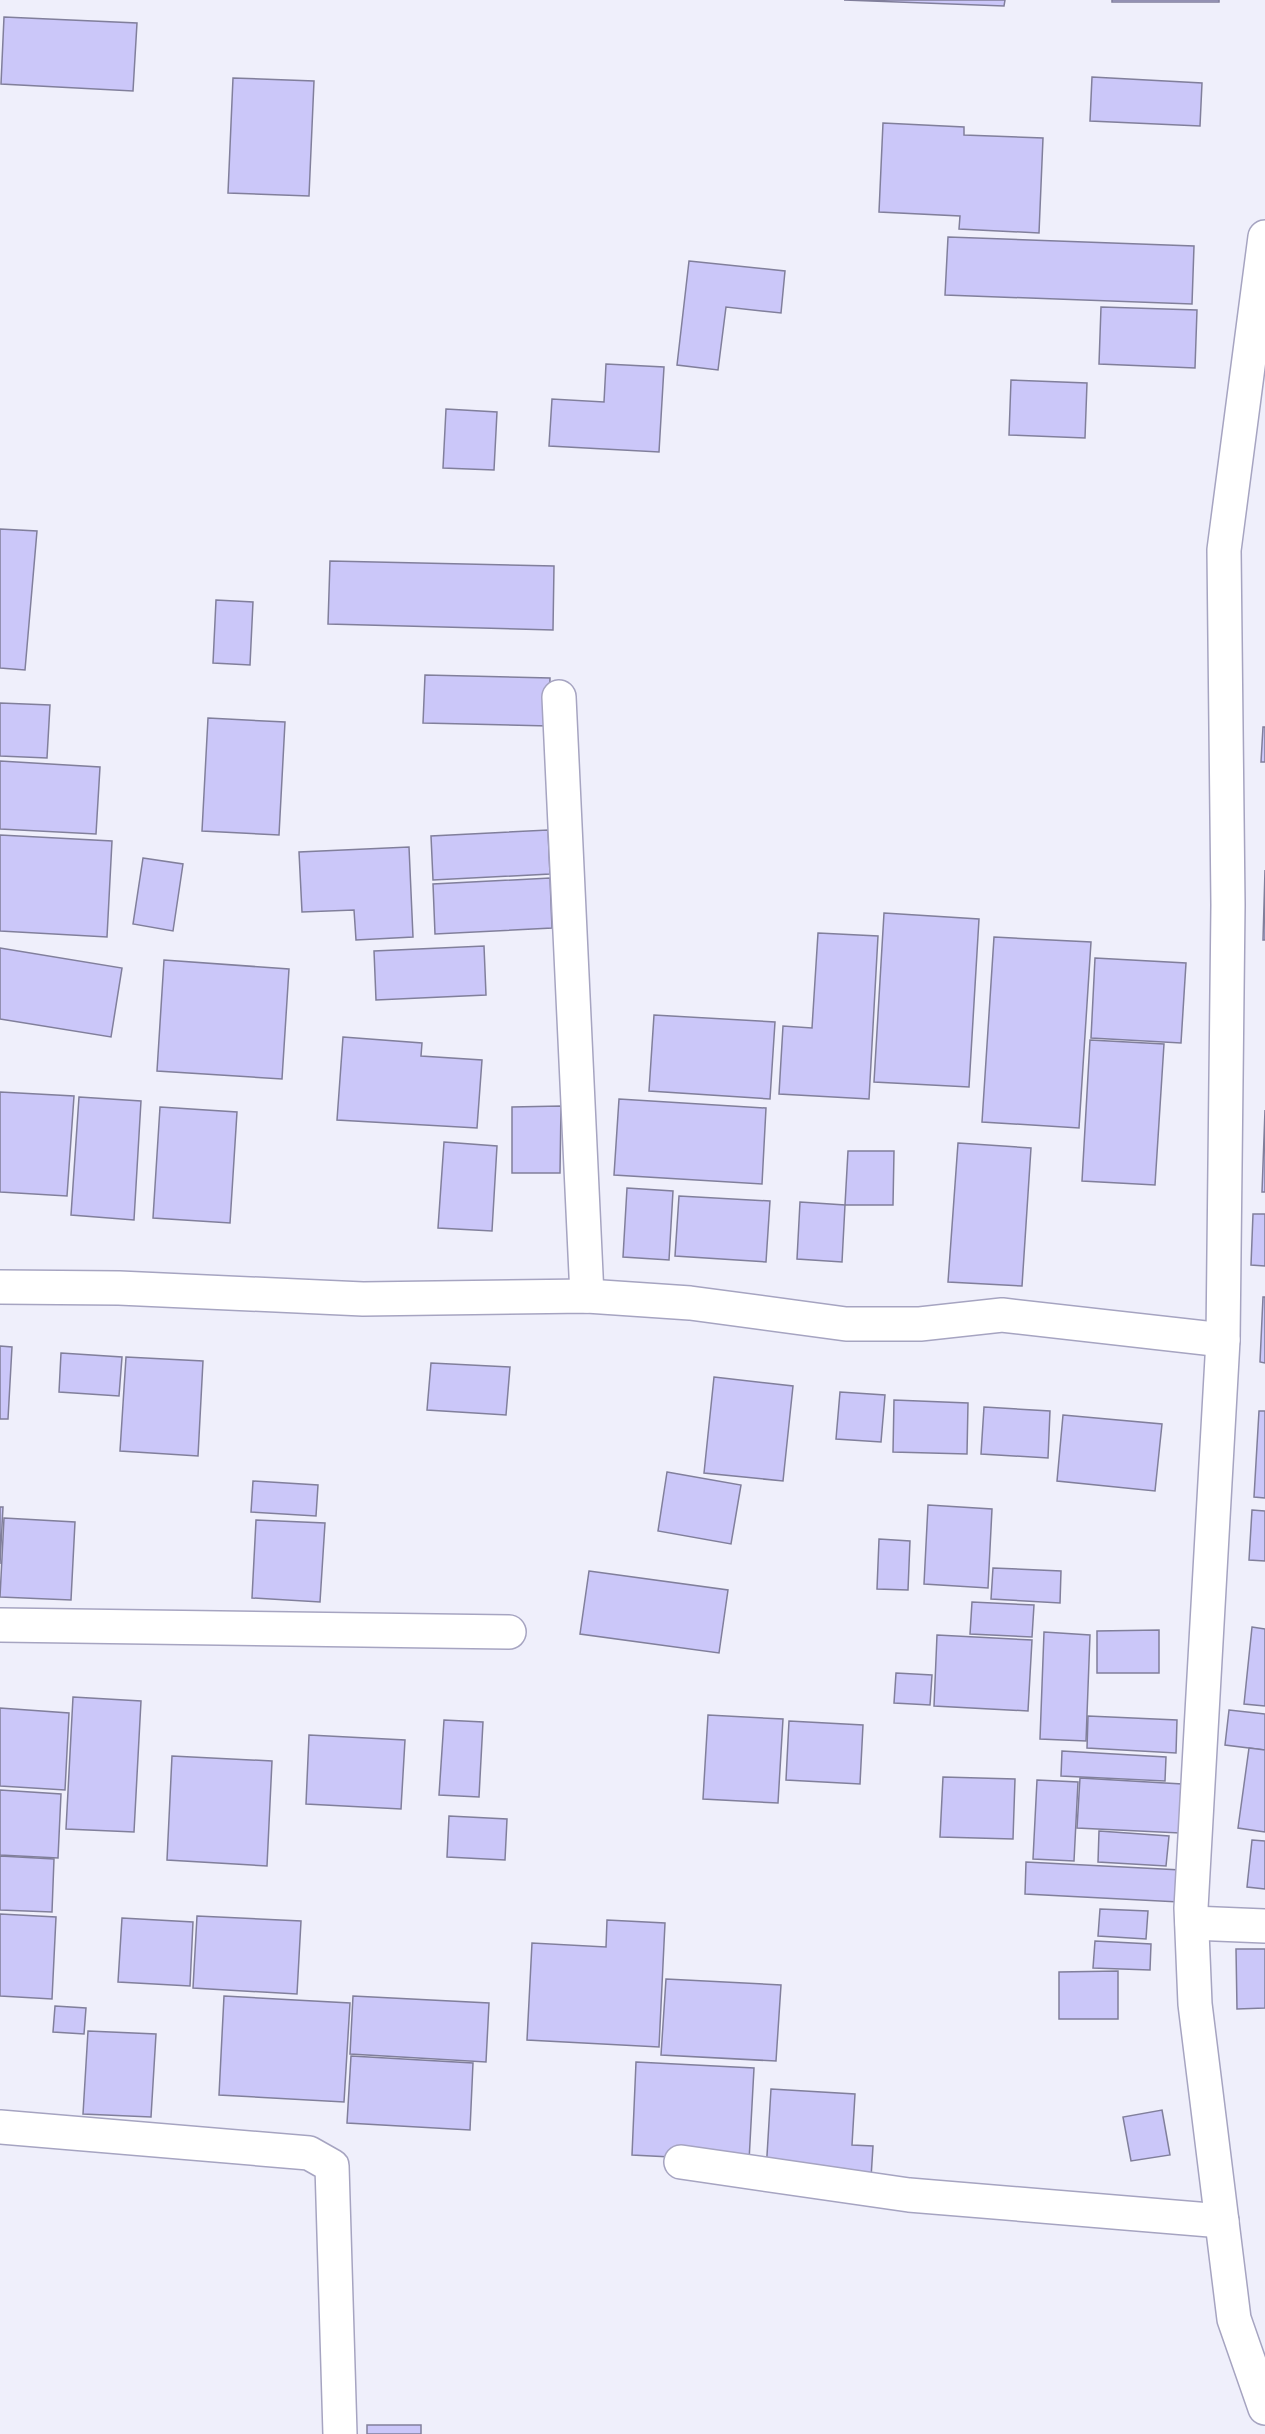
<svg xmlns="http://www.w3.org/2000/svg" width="1265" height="2434" font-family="Poppins,sans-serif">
  <rect width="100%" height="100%" fill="#efeffb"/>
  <g fill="#cbc7f9" stroke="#817f9b" stroke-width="1.5">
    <polygon points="844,0 1005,0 1004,6"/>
    <rect x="1112" y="0" width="107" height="2"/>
    <polygon points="4,17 137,23 133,91 1,84"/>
    <polygon points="1092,77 1202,83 1200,126 1090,121"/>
    <polygon points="233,78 314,81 309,196 228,193"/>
    <polygon points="883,123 964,127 964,135 1043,138 1039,233 959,229 960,216 879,212"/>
    <polygon points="948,237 1194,246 1192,304 945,295"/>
    <polygon points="689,261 785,271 781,313 726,307 718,370 677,365"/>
    <polygon points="1101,307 1197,310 1195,368 1099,364"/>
    <polygon points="606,364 664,367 659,452 549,446 552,399 604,402"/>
    <polygon points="1011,380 1087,383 1085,438 1009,435"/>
    <polygon points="446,409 497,412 494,470 443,468"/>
    <polygon points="0,529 37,531 25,670 0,668"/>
    <polygon points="330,561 554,566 553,630 328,624"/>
    <polygon points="216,600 253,602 250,665 213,663"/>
    <polygon points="425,675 550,678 549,726 423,723"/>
    <polygon points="0,703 50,705 47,758 0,756"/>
    <polygon points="208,718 285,722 279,835 202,831"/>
    <polygon points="1263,727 1265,727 1265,762 1261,762"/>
    <polygon points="0,761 100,767 96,834 0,829"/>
    <polygon points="548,830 550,874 433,880 431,836"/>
    <polygon points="0,835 112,841 107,937 0,931"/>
    <polygon points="409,847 413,937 356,940 354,910 302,912 299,852"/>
    <polygon points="143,858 183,864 173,931 133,924"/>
    <polygon points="1265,870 1265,940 1263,940"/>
    <polygon points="550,878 552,928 435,934 433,884"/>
    <polygon points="884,913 979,919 969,1087 874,1082"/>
    <polygon points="818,933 878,936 869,1099 779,1094 783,1026 812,1028"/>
    <polygon points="994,937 1091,942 1079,1128 982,1122"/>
    <polygon points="484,946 486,995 376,1000 374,951"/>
    <polygon points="0,948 122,968 111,1037 0,1019"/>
    <polygon points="1095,958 1186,963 1181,1043 1091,1038"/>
    <polygon points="164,960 289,969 282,1079 157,1071"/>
    <polygon points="654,1015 775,1022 770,1099 649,1091"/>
    <polygon points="343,1037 422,1043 421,1056 482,1060 477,1128 337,1120"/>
    <polygon points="1090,1040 1164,1044 1155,1185 1082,1181"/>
    <polygon points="0,1092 74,1096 67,1196 0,1192"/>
    <polygon points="79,1097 141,1101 134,1220 71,1215"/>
    <polygon points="619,1099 766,1108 762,1184 614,1175"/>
    <polygon points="561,1106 560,1173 512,1173 512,1107"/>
    <polygon points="160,1107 237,1112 230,1223 153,1218"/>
    <polygon points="1265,1110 1265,1192 1262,1192"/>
    <polygon points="444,1142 497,1146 492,1231 438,1228"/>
    <polygon points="958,1143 1031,1148 1022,1286 948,1282"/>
    <polygon points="848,1151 894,1151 893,1205 845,1205"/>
    <polygon points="627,1188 673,1191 669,1260 623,1257"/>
    <polygon points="679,1196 770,1201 766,1262 675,1256"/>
    <polygon points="800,1202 845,1205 842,1262 797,1259"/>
    <polygon points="1253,1214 1265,1214 1265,1266 1251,1265"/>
    <polygon points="1263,1297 1265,1297 1265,1363 1260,1362"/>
    <polygon points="0,1346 12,1347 8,1419 0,1419"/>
    <polygon points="61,1353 122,1357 119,1396 59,1392"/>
    <polygon points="126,1357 203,1361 198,1456 120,1451"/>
    <polygon points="431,1363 510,1367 506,1415 427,1410"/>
    <polygon points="714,1377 793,1386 783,1481 704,1473"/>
    <polygon points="840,1392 885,1395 881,1442 836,1439"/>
    <polygon points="894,1400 968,1403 967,1454 893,1452"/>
    <polygon points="984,1407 1050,1411 1048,1458 981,1454"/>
    <polygon points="1259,1411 1265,1411 1265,1498 1254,1497"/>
    <polygon points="1063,1415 1162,1424 1155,1491 1057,1481"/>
    <polygon points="667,1472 741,1485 731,1544 658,1531"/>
    <polygon points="253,1481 318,1485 316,1516 251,1512"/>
    <polygon points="928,1505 992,1509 988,1588 924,1584"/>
    <polygon points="0,1507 3,1507 0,1564"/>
    <polygon points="1252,1510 1265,1511 1265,1561 1249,1560"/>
    <polygon points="4,1518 75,1522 71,1600 0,1597"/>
    <polygon points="256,1520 325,1523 320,1602 252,1598"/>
    <polygon points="879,1539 910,1541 908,1590 877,1589"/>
    <polygon points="993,1568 1061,1571 1060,1603 991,1599"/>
    <polygon points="589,1571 728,1590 719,1653 580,1634"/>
    <polygon points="972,1602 1034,1605 1032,1637 970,1634"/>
    <polygon points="1252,1627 1265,1629 1265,1706 1244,1704"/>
    <polygon points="1159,1630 1159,1673 1097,1673 1097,1631"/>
    <polygon points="1044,1632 1090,1635 1086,1741 1040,1739"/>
    <polygon points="937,1635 1032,1640 1028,1711 934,1706"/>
    <polygon points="896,1673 932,1675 930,1705 894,1703"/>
    <polygon points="73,1697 141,1701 134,1832 66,1829"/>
    <polygon points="0,1708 69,1713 65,1790 0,1786"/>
    <polygon points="1229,1710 1265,1714 1265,1750 1225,1745"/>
    <polygon points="708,1715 783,1719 778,1803 703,1799"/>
    <polygon points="1088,1716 1177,1720 1176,1753 1087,1748"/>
    <polygon points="444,1720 483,1722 479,1797 439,1795"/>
    <polygon points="789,1721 863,1725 860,1784 786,1780"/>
    <polygon points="309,1735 405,1740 401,1809 306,1804"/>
    <polygon points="1249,1748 1265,1750 1265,1832 1238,1828"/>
    <polygon points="1062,1751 1166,1757 1165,1781 1061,1776"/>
    <polygon points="172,1756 272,1761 267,1866 167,1860"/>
    <polygon points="943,1777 1015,1779 1013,1839 940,1837"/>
    <polygon points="1080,1778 1182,1784 1180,1833 1077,1828"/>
    <polygon points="1037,1780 1078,1782 1074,1861 1033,1859"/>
    <polygon points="0,1790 61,1794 58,1858 0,1855"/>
    <polygon points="449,1816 507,1819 505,1860 447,1857"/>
    <polygon points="1099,1831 1169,1836 1166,1866 1098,1862"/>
    <polygon points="1252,1840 1265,1841 1265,1889 1247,1887"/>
    <polygon points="0,1856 54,1859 52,1912 0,1910"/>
    <polygon points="1026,1862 1181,1870 1179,1902 1025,1894"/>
    <polygon points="1100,1909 1148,1911 1146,1939 1098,1936"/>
    <polygon points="0,1914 56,1917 52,1999 0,1996"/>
    <polygon points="197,1916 301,1921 297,1994 193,1988"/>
    <polygon points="122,1918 193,1922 190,1986 118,1982"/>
    <polygon points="607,1920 665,1923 659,2047 527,2040 532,1943 606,1947"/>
    <polygon points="1095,1941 1151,1944 1150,1970 1093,1968"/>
    <polygon points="1236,1949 1265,1949 1265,2008 1237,2009"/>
    <polygon points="1118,1971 1118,2019 1059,2019 1059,1972"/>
    <polygon points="666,1979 781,1985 776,2061 661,2055"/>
    <polygon points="224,1996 350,2003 344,2102 219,2095"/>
    <polygon points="353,1996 489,2003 486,2062 350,2054"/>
    <polygon points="55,2006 86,2008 84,2034 53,2032"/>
    <polygon points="88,2031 156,2034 151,2117 83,2114"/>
    <polygon points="351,2056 473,2063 470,2130 347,2123"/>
    <polygon points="636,2062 754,2068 749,2161 632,2155"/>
    <polygon points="771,2089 855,2094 852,2145 873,2146 871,2178 766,2172"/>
    <polygon points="1162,2110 1170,2155 1131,2161 1123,2117"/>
    <rect x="367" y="2425" width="54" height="9"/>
  </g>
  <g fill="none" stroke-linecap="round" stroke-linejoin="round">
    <defs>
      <g id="minor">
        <polyline points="1265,237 1224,550 1228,905 1223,1340 1191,1908 1195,2004 1234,2319 1265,2408"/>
        <polyline points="559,697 587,1296"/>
        <polyline points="0,1287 119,1288 363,1299 587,1296 690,1303 846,1324 920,1324 1002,1315 1223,1340"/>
        <polyline points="0,1625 509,1632"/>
        <polyline points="1192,1923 1265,1926"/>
        <polyline points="0,2127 309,2153 332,2166 340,2434"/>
        <polyline points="681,2162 909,2195 1222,2221"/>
      </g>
    </defs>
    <use href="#minor" stroke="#a6a4c1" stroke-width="36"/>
    <use href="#minor" stroke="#fff" stroke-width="33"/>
  </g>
</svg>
